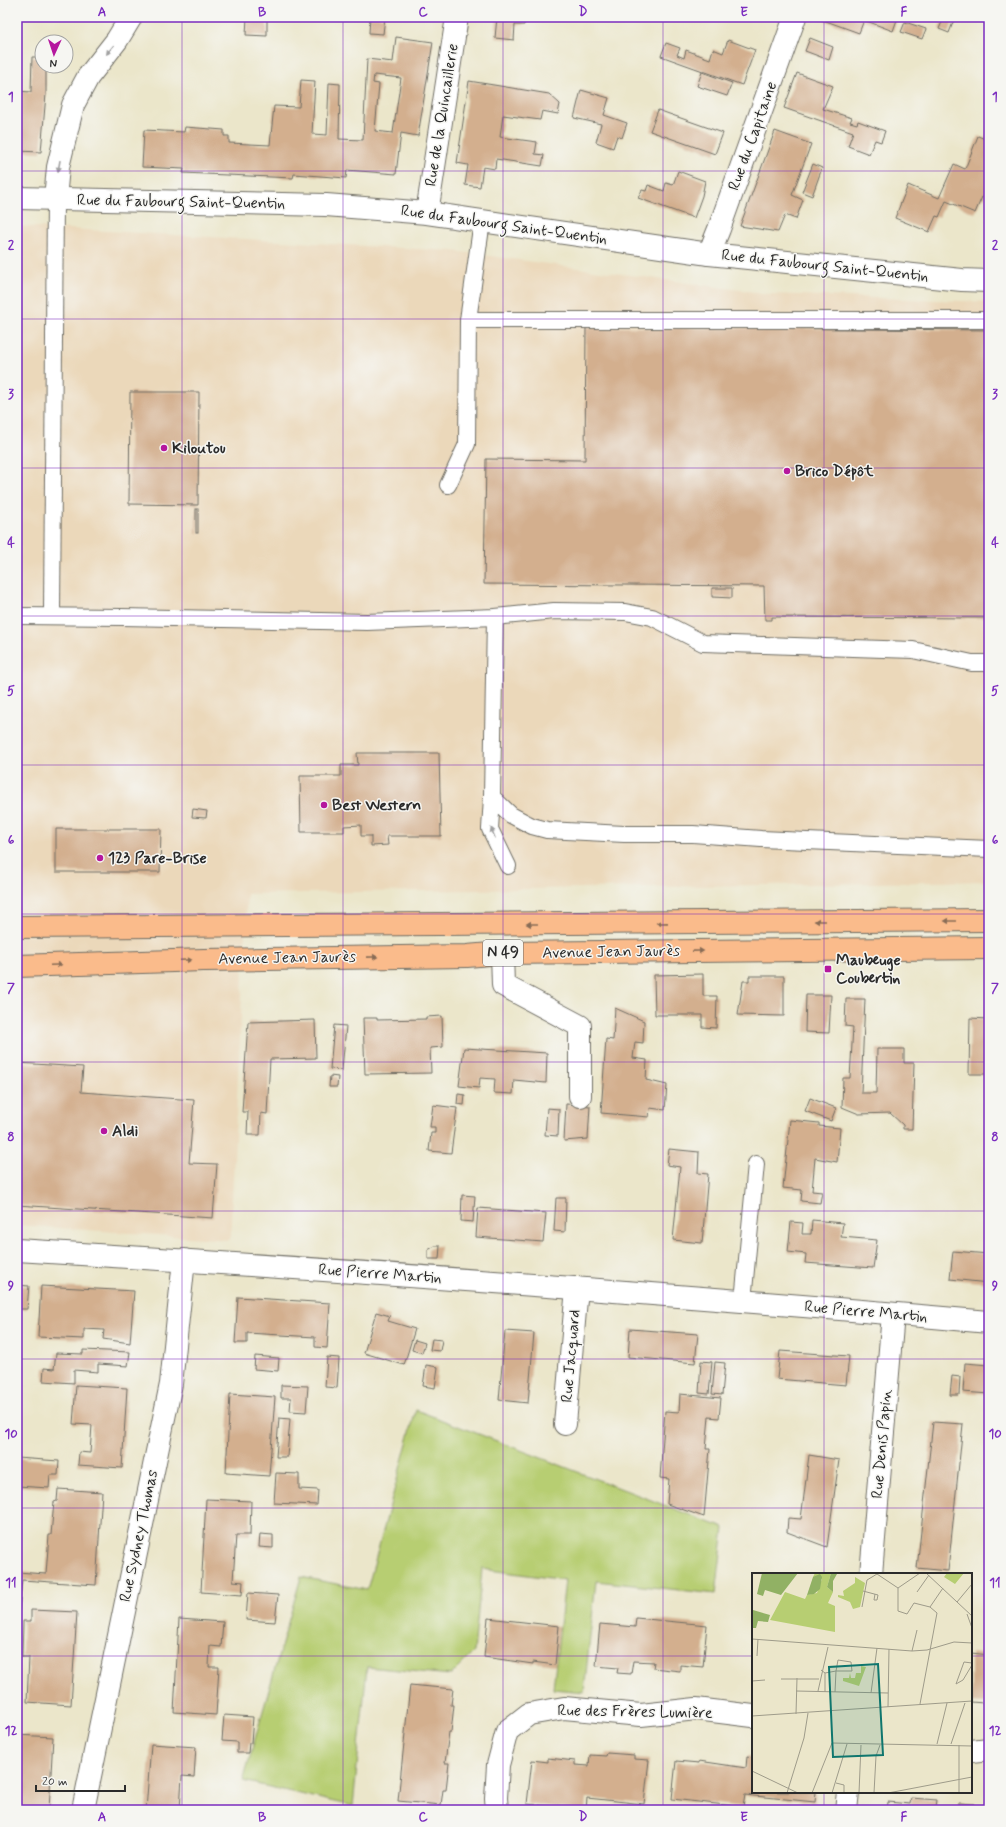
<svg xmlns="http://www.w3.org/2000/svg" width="1006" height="1827" font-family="Mynerve,sans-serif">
  <rect width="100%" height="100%" fill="#f6f6f2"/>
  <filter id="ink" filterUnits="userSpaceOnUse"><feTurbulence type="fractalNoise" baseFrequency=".025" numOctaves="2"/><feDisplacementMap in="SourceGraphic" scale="8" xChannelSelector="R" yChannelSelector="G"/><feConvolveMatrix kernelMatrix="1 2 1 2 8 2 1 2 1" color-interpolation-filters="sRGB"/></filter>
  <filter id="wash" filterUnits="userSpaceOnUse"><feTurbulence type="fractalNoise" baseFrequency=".012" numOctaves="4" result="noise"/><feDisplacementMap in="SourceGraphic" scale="16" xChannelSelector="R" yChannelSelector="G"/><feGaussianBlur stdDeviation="0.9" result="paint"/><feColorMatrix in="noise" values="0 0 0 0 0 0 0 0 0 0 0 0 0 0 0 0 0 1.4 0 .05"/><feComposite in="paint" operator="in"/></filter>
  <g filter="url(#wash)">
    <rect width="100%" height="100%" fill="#ebe6ca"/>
    <polygon fill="#ebd8ba" points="17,226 453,251 769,294 989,302 989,881 247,894 230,1240 17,1225"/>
    <polygon fill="#b7ce72" stroke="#717c4e" points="416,1410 724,1528 716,1594 596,1581 584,1692 553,1689 565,1580 482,1569 474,1652 451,1675 367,1667 353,1806 243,1781 301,1577 367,1590"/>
    <g id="blocks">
      <g fill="#d3af8e" fill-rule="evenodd">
        <polygon points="247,17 267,17 267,36 246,35"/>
        <polygon points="370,17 385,17 383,34 369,33"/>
        <polygon points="497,17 525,17 524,25 515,25 514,40 495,38"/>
        <polygon points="815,17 898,17 893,31 864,20 859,33"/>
        <polygon points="944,17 955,17 949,33 939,29"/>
        <polygon points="905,22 926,29 922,39 901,32"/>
        <path d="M396 37 433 42 418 136 401 133 396 174 347 170 346 178 294 174 293 178 183 173 184 169 142 167 144 130 184 132 185 127 224 130V136H229V143L270 145 274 106 299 107 301 80 315 81 312 134 327 135 329 83 340 84 339 139 363 140 367 59 393 62ZM374 75 401 78 393 133 375 131 379 84 373 83Z"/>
        <polygon points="810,38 833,47 829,60 805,51"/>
        <polygon points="728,40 755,50 742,85 661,56 666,43 680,48 677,55 684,58 686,50 710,59 713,49 723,53"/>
        <polygon points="32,57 42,57 42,66 46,66 46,94 41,152 17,151 17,91 31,92"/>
        <polygon points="702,72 732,83 727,96 697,86"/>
        <polygon points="797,73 833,86 823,109 852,118 850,122 857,124 858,121 885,131 881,142 875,140 869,154 848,146 853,132 784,108"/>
        <polygon points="469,81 549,94 560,104 558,114 542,111 540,120 503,115 500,137 537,142 535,154 544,155 542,166 496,159 495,169 483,167 480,187 465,185 468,165 457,163"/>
        <polygon points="581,90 609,98 604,115 627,123 622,138 617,136 613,148 596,142 601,124 574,118"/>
        <polygon points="658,110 723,133 715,154 650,131"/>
        <polygon points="989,130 989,188 985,198 982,197 975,213 946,201 939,217 936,216 929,232 895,218 908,185 939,198 954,164 965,169 978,136 985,139"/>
        <polygon points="775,131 811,144 792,195 803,200 796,219 785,215 778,232 740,226"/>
        <polygon points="813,164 822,168 812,196 802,192"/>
        <polygon points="678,171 705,181 702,196 694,218 638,198 642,190 646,191 648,185 664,191 666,183 673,185"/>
        <polygon points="586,327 989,330 989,618 772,617 772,620 765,620 764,586 484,584 486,459 585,460"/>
        <polygon points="130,392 199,392 198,505 129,504"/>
        <rect x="196" y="509" width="2" height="24"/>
        <polygon points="712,588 732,588 732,598 712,597"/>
        <polygon points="357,753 439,753 441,836 387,836 388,845 371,846 371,836 361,836 361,825 344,826 344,832 301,832 300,776 341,776 341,765 358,765"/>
        <polygon points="193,809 207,811 206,818 192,817"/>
        <polygon points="56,829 161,829 160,872 56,872"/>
        <polygon points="703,974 703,996 717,996 716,1028 702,1027 702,1015 655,1015 654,975"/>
        <polygon points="749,976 784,976 784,1016 738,1015 743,981 749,981"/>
        <polygon points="806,995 831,995 829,1033 805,1032"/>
        <polygon points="846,999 865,999 861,1093 876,1093 877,1049 904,1049 904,1063 914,1063 912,1129 903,1129 903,1125 890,1113 859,1114 842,1107 843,1078 850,1078 853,1027 845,1026"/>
        <polygon points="615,1008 644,1021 643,1043 635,1042 633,1058 647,1060 646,1080 667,1085 665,1110 650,1108 649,1117 601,1113 606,1039 613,1040"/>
        <polygon points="442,1016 443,1047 430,1048 431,1073 365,1074 363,1018 377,1018 377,1020 426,1019 426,1017"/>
        <polygon points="970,1018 989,1019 989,1074 969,1074"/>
        <polygon points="315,1020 316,1058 270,1059 267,1114 261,1113 260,1135 247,1135 248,1112 242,1112 248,1022"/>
        <polygon points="334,1025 346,1026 342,1070 330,1069"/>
        <polygon points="464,1048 547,1053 546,1083 514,1080 513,1094 494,1093 495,1079 480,1078 479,1088 459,1086"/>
        <polygon points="17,1063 83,1067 81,1092 194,1100 189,1163 217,1164 213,1218 17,1205"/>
        <polygon points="330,1076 338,1077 337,1087 329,1087"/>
        <polygon points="458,1094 465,1095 464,1105 457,1104"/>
        <polygon points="810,1098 836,1108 831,1121 805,1111"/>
        <polygon points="566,1104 590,1106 588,1139 564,1141"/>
        <polygon points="433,1105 457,1108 451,1153 429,1151 431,1133 435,1133 435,1127 430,1127"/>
        <polygon points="547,1108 559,1109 558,1136 545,1135"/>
        <polygon points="790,1120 819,1123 819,1126 840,1128 837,1162 815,1158 812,1191 822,1192 820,1203 801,1201 802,1190 783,1188"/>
        <polygon points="669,1149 699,1152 698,1173 708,1174 702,1243 673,1240 680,1167 667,1165"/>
        <polygon points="462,1195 475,1196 473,1222 461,1221"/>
        <polygon points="556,1198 566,1198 565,1232 554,1231"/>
        <polygon points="478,1208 546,1213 543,1242 476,1237"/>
        <polygon points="812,1220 843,1223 841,1237 877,1240 873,1268 805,1263 806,1254 788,1252 791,1222 803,1223 802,1234 811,1234"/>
        <polygon points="435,1246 440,1246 439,1259 428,1259 428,1250"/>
        <polygon points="953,1251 989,1254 989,1283 950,1279"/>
        <polygon points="17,1285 29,1286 27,1309 17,1309"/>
        <polygon points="41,1286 134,1291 130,1343 103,1339 104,1330 84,1329 84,1339 38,1337"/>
        <polygon points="238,1297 330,1303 327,1348 315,1347 315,1337 247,1333 247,1343 235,1343"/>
        <polygon points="376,1312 390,1316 388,1321 415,1329 404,1365 364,1353"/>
        <polygon points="630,1329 698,1334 695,1363 628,1357"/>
        <polygon points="505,1331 534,1333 528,1403 499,1400"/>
        <polygon points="432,1339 442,1340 440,1351 430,1350"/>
        <polygon points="415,1340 425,1343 422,1353 412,1350"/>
        <polygon points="83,1350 130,1352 128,1366 98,1364 98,1372 74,1370 74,1383 43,1381 44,1368 54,1369 56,1353 83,1354"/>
        <polygon points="780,1351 849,1356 846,1385 777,1379"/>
        <polygon points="255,1356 279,1358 278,1371 254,1369"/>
        <polygon points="327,1357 339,1358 337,1388 325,1387"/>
        <polygon points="701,1361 712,1362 709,1394 699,1393"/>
        <polygon points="715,1362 725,1363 722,1395 712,1394"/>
        <polygon points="965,1363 989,1365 989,1394 963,1392"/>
        <polygon points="426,1365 438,1367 435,1388 423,1386"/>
        <polygon points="952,1376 960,1377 959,1395 950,1395"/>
        <polygon points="76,1385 127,1388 122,1468 78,1465 79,1452 90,1453 92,1425 73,1424"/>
        <polygon points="281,1385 308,1386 306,1412 290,1411 291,1398 281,1398"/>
        <polygon points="230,1394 275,1397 269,1476 226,1473"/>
        <polygon points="680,1394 721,1398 719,1418 709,1417 706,1449 710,1449 704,1517 667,1504 669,1479 660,1478 665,1411 679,1412"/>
        <polygon points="279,1418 290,1419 287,1457 276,1457"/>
        <polygon points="933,1422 963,1424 948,1571 917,1568"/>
        <polygon points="809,1455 839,1460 827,1547 787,1532 788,1518 801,1519"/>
        <polygon points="17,1458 59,1461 58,1475 50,1475 49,1488 17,1486"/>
        <polygon points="276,1473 299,1474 299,1489 318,1490 317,1505 274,1503"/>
        <polygon points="58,1489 102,1492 96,1585 22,1580 19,1609 17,1609 17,1572 46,1574 49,1535 51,1535 54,1502 57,1501"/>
        <polygon points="206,1499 251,1501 250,1535 236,1535 233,1581 243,1582 242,1595 201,1592"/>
        <polygon points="260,1534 273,1535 273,1548 259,1547"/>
        <polygon points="248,1593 278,1595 275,1622 246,1620"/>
        <polygon points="31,1610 77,1612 71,1705 27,1702 29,1657 22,1657 23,1621 31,1621"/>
        <polygon points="488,1618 559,1626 555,1665 533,1662 533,1664 484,1657"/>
        <polygon points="636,1618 707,1625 703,1667 680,1665 680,1671 653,1668 654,1662 633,1661 631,1674 617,1673 618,1668 596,1666 600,1624 635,1627"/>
        <polygon points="179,1619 223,1622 221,1647 210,1646 209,1667 219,1667 216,1715 174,1712"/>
        <polygon points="971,1653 989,1655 989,1698 985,1697 984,1703 971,1702"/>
        <polygon points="410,1685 453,1689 451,1705 454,1705 451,1732 449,1732 445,1763 449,1763 446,1790 443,1790 441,1805 398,1801"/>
        <polygon points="224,1715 253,1717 251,1743 249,1743 248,1753 237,1753 237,1742 222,1741"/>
        <polygon points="17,1735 53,1737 49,1810 17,1810"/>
        <polygon points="151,1744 196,1747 194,1777 182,1776 180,1810 146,1810"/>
        <polygon points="607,1753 634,1755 634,1759 649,1760 644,1804 587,1798 586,1810 527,1804 532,1760 548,1762 548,1758 575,1761 575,1765 589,1766 590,1755 606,1756"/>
        <polygon points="747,1756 753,1757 753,1792 816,1792 815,1802 745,1795 743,1807 672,1799 676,1761 699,1763 699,1761 746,1768"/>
        <polygon points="911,1798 937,1800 936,1807 955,1810 887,1810 888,1802 910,1804"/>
        <polygon points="959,1803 974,1804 973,1810 959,1810"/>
      </g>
    </g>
  </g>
  <g filter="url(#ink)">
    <use href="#blocks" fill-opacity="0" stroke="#6e6c63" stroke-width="1"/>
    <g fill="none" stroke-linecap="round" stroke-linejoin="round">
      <defs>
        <g id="service">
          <polyline points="468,320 989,320"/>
          <polyline points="448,485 467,444 468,320 482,221"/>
          <polyline points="52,615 55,199"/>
          <polyline points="17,616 122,617 367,622 495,617 554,611 625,612 652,617 703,643 913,650 972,663 989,663"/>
          <polyline points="495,617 492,797 511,815 532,826 547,830 624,834 693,834 761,839 989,849"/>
          <polyline points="492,797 490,829 508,866"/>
          <polyline points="743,1301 756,1164"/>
        </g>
        <g id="minor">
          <polyline points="17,198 326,205 427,213 709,254 962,280 989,281"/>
          <polyline points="55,199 58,167 73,105 88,77 117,40 131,17"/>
          <polyline points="427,213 457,17"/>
          <polyline points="709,254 719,229 795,17"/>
          <polyline points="502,953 503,985 580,1026 580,1096"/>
          <path d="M17 1250C341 1270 665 1293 989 1322"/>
          <polyline points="565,1424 577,1288"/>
          <polyline points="871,1574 893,1314"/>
          <polyline points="971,1751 989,1749"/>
          <polyline points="83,1810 171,1384 184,1260"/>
          <polyline points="497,1810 496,1798 498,1765 507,1731 529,1714 564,1708 641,1715 696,1709 753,1716"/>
          <polyline points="846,1810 848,1792"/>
        </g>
        <g id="primary">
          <polyline points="17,927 989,920"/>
          <polyline points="17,966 204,960 467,956 502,953 989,948"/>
        </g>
      </defs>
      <use href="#service" stroke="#6e6c63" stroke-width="18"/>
      <use href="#minor" stroke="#6e6c63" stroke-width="24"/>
      <use href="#primary" stroke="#6e6c63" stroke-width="24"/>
      <use href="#service" stroke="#fff" stroke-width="16"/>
      <use href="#minor" stroke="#fff" stroke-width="22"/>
      <use href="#primary" stroke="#fabb8b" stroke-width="22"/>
    </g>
    <defs><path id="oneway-solid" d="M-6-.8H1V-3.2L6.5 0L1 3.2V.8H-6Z"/></defs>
    <g fill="#a0a0a0">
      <use href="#oneway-solid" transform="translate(110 50) rotate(129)"/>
      <use href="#oneway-solid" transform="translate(59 166) rotate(100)"/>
      <use href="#oneway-solid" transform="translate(493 833) rotate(-111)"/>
    </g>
    <g fill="#886c56">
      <use href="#oneway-solid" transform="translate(820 921) rotate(180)"/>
      <use href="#oneway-solid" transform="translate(950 921) rotate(180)"/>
      <use href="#oneway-solid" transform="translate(662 923) rotate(179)"/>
      <use href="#oneway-solid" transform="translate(532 924) rotate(180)"/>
      <use href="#oneway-solid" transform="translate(698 951) rotate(-1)"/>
      <use href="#oneway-solid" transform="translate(372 957) rotate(-1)"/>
      <use href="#oneway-solid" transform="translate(186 960) rotate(-2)"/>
      <use href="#oneway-solid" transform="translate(56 965) rotate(-2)"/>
    </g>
  </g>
  <path fill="none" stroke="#7b2cbf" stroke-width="1" stroke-opacity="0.55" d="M182 17V1810M343 17V1810M503 17V1810M663 17V1810M824 17V1574M17 171H989M17 319H989M17 468H989M17 616H989M17 765H989M17 914H989M17 1062H989M17 1211H989M17 1359H989M17 1508H989M17 1656H753M971 1656H989M824 1792V1810"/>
  <g fill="#b5179e" stroke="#f6f6f2" stroke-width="1.5">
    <circle cx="164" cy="448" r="4"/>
    <circle cx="787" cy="471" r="4"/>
    <circle cx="324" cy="805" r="4"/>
    <circle cx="100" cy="858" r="4"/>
    <rect x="824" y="965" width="8" height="8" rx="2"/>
    <circle cx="104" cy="1131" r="4"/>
  </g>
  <g text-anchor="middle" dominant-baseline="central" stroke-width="3" stroke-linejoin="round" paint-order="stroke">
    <rect fill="#f6f6f2" stroke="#686867" stroke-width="1" x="483" y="940" width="40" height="26" rx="3"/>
    <g font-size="15" font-weight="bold" fill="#2b2b2b">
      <text x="503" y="953">N 49</text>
    </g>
    <g font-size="16" fill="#2b2b2b" stroke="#f6f6f2">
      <text transform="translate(442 115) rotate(-81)">Rue de la Quincaillerie</text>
      <text transform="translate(753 136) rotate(-70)">Rue du Capitaine</text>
      <text transform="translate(181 202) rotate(1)">Rue du Faubourg Saint-Quentin</text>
      <text transform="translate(504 225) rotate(8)">Rue du Faubourg Saint-Quentin</text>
      <text transform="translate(825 266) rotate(6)">Rue du Faubourg Saint-Quentin</text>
      <text transform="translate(611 952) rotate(-1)">Avenue Jean Jaurès</text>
      <text transform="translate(287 958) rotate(-1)">Avenue Jean Jaurès</text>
      <text transform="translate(380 1274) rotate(4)">Rue Pierre Martin</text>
      <text transform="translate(866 1312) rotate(5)">Rue Pierre Martin</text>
      <text transform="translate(571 1356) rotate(-85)">Rue Jacquard</text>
      <text transform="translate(882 1444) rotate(-85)">Rue Denis Papin</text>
      <text transform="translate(139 1536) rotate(-78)">Rue Sydney Thomas</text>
      <text transform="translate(635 1712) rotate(1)">Rue des Frères Lumière</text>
    </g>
    <g font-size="16" font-weight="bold" fill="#2b2b2b" stroke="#f6f6f2" text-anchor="start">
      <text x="172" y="448">Kiloutou</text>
      <text x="795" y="471">Brico Dépôt</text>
      <text x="332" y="805">Best Western</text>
      <text x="108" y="858">123 Pare-Brise</text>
      <text x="836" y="960">Maubeuge<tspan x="836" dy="18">Coubertin</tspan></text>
      <text x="112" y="1131">Aldi</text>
    </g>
  </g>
  <g transform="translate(752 1573)">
    <rect width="220" height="220" fill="#ebe6ca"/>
    <path d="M63 0H79L75 14 81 19 76 30 83 33V59L18 47 33 19 53 26 55 22 65 20 70 6 61 4ZM195 0H212L203 11 192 4ZM103 4 113 10 108 34 101 36 98 29 86 24V22L92 23 91 18 103 10ZM109 93 114 94 107 113 91 108V105H97L98 100 99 105H103L104 100H109Z" fill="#b7ce72"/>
    <path d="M10 0H46L29 22 13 17 11 23 5 21ZM79 0H90L85 1 81 8V19L75 14ZM68 1 70 4 68 16 62 21 55 22 61 4ZM1 37 18 42 16 49 6 48 4 55H0Z" fill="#91b164"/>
    <path fill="none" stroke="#9e9b8a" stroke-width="1" d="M174 0 220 43M125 1 146 15V38L155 41 162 30 178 34M146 15 168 0M111 18 126 22 125 27H122L123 21M165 19 177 2M205 29 220 11M110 34 115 7 125 1M215 41 220 55M0 66 160 78 175 77 202 69 220 70M160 78 165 57M5 83 6 66M220 90 212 89 204 111 211 107 220 92M69 97 73 100 84 98 86 87 99 89 100 98H84L83 119M29 106H67M0 108 13 107M44 118 136 120M66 118 76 74M73 119V100M119 120 125 75M168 131 185 40 178 34 191 15M136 134 137 76M44 141 45 105M0 143 220 128M185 171 195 130M199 171 213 130M207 172V220M0 198 46 220M84 210 92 212V220M35 220 52 165 56 140M60 220 80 170 220 173M80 220 95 171M107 220 109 172M122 220 124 183 128 172M136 220 220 204"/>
    <path fill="#0f766e" fill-opacity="0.15" stroke="#0f766e" stroke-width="2" d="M126 91 131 182 81 184 77 94Z"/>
    <rect width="220" height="220" fill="none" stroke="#2b2b2b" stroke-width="2"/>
  </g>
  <rect width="1006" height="1827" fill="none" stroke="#f6f6f2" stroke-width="44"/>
  <g transform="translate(54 54) rotate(183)"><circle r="19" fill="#f6f6f2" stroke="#a5a5a2"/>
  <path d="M0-3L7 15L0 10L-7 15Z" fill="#b5179e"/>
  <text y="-6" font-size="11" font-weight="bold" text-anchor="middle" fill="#2b2b2b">N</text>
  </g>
  <path d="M36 1785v6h89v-6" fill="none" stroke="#2b2b2b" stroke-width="2"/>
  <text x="42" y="1785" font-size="12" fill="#2b2b2b" stroke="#f6f6f2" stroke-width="3" paint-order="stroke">20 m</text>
  <rect x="22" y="22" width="962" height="1783" fill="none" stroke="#7b2cbf" stroke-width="1.5"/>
  <g font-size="13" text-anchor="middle" font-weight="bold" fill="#7b2cbf">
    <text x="102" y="16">A</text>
    <text x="262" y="16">B</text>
    <text x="423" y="16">C</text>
    <text x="583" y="16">D</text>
    <text x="744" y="16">E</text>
    <text x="904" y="16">F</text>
    <text x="11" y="101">1</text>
    <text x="995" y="101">1</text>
    <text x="11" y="249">2</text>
    <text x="995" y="249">2</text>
    <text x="11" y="398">3</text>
    <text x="995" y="398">3</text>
    <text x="11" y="547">4</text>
    <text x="995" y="547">4</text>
    <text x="11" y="695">5</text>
    <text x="995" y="695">5</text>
    <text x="11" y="844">6</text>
    <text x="995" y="844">6</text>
    <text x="11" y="992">7</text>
    <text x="995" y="992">7</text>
    <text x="11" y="1141">8</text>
    <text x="995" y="1141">8</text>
    <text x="11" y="1290">9</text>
    <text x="995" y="1290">9</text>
    <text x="11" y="1438">10</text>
    <text x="995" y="1438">10</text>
    <text x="11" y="1587">11</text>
    <text x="995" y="1587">11</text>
    <text x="11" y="1735">12</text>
    <text x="995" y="1735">12</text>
    <text x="102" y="1821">A</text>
    <text x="262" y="1821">B</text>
    <text x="423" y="1821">C</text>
    <text x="583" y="1821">D</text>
    <text x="744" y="1821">E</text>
    <text x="904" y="1821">F</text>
  </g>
</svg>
